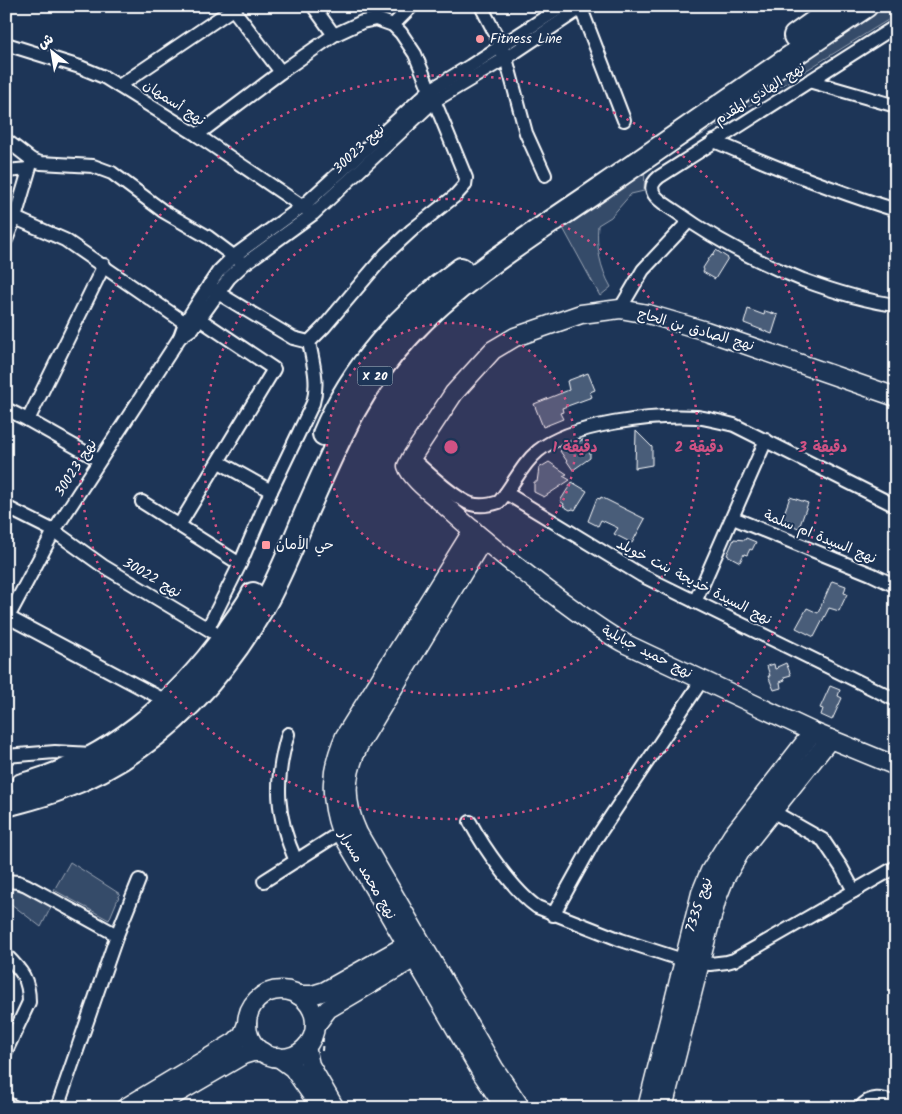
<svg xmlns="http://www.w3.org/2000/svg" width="902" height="1114" font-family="Kalam,'Playpen Sans Arabic',sans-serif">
  <rect width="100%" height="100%" fill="#1d3557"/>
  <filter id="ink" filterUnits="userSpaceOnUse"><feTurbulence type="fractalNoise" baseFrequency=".02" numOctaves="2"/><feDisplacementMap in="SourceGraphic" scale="10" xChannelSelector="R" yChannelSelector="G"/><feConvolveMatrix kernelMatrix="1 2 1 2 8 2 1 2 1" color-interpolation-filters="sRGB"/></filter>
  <g filter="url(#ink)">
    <g fill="#364b69" stroke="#9aa5b4">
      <path d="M875 6H896V15L645 170 644 191 631 194 611 217 598 225C596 247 600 268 611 287L600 296 563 228 766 82Z"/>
      <polygon points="70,862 120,894 109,920 54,890"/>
      <polygon points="6,883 53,903 41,927 6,900"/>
    </g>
    <g fill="#4a5d79" stroke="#fff">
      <polygon points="716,250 728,258 715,279 703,272 704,270 703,268 712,254 713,255"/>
      <polygon points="748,309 764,315 765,311 778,315 772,334 744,323"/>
      <polygon points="588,373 595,390 590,392 592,397 562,408 563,412 560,413 563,419 543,427 534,404 569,390 567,381"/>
      <polygon points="636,431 652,447 652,465 635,468"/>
      <polygon points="582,440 584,440 589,448 588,449 590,453 590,458 573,470 560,451 569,445 570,447"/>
      <polygon points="549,462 567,474 563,476 570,480 544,497 534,492 534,482 537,482 539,468"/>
      <polygon points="572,482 587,491 575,510 573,509 570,510 563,506 564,504 560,501"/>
      <polygon points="601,497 645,519 632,543 614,534 618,528 601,520 598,526 588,521 597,498 600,499"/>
      <polygon points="790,497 808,503 799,528 790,525 791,522 782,519"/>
      <polygon points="746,538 756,542 752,550 750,549 747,555 744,554 740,562 727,555 734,539 745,540"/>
      <polygon points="832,581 846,586 844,593 847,594 839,611 829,608 814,637 796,628 807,608 818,613"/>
      <polygon points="786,663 791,675 784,677 785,680 780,682 781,688 774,690 768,676 770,676 767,666 774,664 775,669 778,668 777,667"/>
      <polygon points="830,686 840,690 838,696 842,698 832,720 821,715 823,709 820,708"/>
    </g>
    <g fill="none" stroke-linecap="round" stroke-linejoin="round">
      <defs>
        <g id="street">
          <polyline points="313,6 334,35"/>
          <polyline points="481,6 496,35 506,58 526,133 545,175"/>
          <polyline points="580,6 624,120"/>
          <polyline points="233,9 281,72"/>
          <polyline points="393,25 412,6"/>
          <path d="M896 26 659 177C653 182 650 187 654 194 658 201 668 206 675 211 714 239 758 262 803 280 833 291 864 301 896 305"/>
          <polyline points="6,44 80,67 104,77 197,135 309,211"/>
          <polyline points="809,81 896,106"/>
          <polyline points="119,86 237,6"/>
          <polyline points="197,135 281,72 334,35 362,22 376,19 393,25 401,33 415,54 466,178 465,185 455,196 412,230 386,254 324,327 309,342 293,338 218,293 209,285"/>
          <polyline points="6,140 32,160 41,163 93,166 112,173 163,211 208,237 240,261"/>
          <path d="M714 141C774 167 834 191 896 210"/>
          <polyline points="6,171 29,169"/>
          <polyline points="15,218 65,240 191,327"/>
          <polyline points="6,240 15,218 32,160"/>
          <polyline points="620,309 643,270 689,221"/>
          <polyline points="180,337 193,328 229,278 244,264 313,214 434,101 506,58 584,6"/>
          <polyline points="6,409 28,420"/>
          <path d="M411 458C426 470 453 498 471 504 481 507 490 505 499 502 513 486 521 465 538 451 571 424 655 414 697 417 710 419 722 422 734 425L896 506"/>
          <polyline points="99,460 28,420 104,265"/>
          <polyline points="219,462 271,491"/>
          <polyline points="506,493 641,575 896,700"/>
          <polyline points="142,502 240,564"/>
          <polyline points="6,507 54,531 103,566 213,632"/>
          <polyline points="733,518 871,574 896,586"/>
          <polyline points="180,524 274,369 192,314"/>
          <polyline points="695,602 766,440"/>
          <polyline points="6,616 168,702"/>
          <polyline points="6,621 54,531 180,337 185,323 200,299 218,272 234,256 303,206 430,90 470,66 563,6"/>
          <path d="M208 628 240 564 271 491 313 403C319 382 313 363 309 342"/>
          <path d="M288 734C274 781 276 816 296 861"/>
          <polyline points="6,756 55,752 92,754"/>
          <polyline points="772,811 823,840 841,867 854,891"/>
          <path d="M470 822C484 848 514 891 537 907L621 940 683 960 710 964 727 962 734 960 896 867"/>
          <polyline points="6,881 18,882 26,885 117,935"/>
          <polyline points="264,881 341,832"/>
          <polyline points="553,915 593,843 702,680"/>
          <path d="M6 955C22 971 29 979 29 1002L6 1051"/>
          <polyline points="6,1103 16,1108"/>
          <polyline points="57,1108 117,935 139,880"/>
          <path d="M860 1108C870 1095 882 1098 896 1103"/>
        </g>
        <g id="secondary">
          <path d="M896 397 706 331 648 314 620 309 581 314 515 337 493 350 454 393 411 458 407 466C411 478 431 493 441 502 479 537 520 570 562 601 583 616 603 632 626 644L813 732 896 766"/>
          <path d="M473 530 345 736C330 769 329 798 341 832L481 1072 505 1108"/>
          <path d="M483 539 359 745C344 775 344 803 358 833L494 1068 521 1108"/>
          <circle cx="281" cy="1024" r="34"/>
          <polyline points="298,995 312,995 325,991 417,939"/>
          <polyline points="315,1026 328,1009 423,953"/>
          <polyline points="306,1047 310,1065 335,1108"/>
          <polyline points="278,1057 293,1068 321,1108"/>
          <polyline points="125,1108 235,1042 243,1034 247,1024"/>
          <polyline points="152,1108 243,1055 253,1052 263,1052"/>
          <polyline points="647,1108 701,893 710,871 732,836 813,732"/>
          <polyline points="663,1108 708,931 717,898 725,878 740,852 830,739"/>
        </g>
        <g id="highway">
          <polyline points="795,36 837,6"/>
          <path d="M324 434C352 367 403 311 461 269"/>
          <path d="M22 785C108 763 177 703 228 632 236 619 247 607 253 594"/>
          <path d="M6 805C24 800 42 796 59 789 149 756 215 689 263 607 281 576 294 541 308 508 337 443 359 388 408 336 462 277 536 233 601 188 689 128 777 65 866 6"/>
        </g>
      </defs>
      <use href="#street" stroke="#fff" stroke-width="16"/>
      <use href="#secondary" stroke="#fff" stroke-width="21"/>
      <use href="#highway" stroke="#fff" stroke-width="26"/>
      <polyline stroke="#fff" stroke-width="2" stroke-dasharray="5 4" stroke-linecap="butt" points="322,1051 323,1038"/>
      <use href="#street" stroke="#1d3557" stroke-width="12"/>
      <use href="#secondary" stroke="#1d3557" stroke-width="18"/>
      <use href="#highway" stroke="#1d3557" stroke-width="22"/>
    </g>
  </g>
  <circle cx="451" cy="447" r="124" fill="#d15284" fill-opacity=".12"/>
  <g fill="none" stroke="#d15284" stroke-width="2.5" stroke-dasharray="2.5 5">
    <circle cx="451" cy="447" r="124"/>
    <circle cx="451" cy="447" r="248"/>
    <circle cx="451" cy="447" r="372"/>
  </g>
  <g fill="#ff9aa2" stroke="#1d3557" stroke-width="2">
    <circle cx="480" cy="39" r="5"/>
    <rect x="261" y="540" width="10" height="10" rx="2.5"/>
  </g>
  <g text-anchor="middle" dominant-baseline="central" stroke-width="4" stroke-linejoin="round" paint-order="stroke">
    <rect fill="#1d3557" stroke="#bbc2cd" stroke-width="1" x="357.5" y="366.5" width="35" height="19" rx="4"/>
    <g font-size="12" font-weight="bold" fill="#fff">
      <text x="375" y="376">X 20</text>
    </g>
    <g font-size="14" fill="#fff" stroke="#1d3557" text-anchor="start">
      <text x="490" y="39">Fitness Line</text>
      <text x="276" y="545">حي الأمان</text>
    </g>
    <g font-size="14" fill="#fff" stroke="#1d3557">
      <text transform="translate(760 94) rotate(-32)">نهج الهادي المقدم</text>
      <text transform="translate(174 103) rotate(33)">نهج أسمهان</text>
      <text transform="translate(359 149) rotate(-43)">نهج 30023</text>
      <text transform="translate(696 330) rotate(16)">نهج الصادق بن الحاج</text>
      <text transform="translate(76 468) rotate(-57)">نهج 30023</text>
      <text transform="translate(820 537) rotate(22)">نهج السيدة ام سلمة</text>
      <text transform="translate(152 578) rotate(30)">نهج 30022</text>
      <text transform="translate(694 582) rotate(27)">نهج السيدة خديجة بنت خويلد</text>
      <text transform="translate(647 652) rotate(27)">نهج حميد جبايلية</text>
      <text transform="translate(367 875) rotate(60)">نهج محمد مسرار</text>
      <text transform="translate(699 905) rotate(-72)">نهج 7335</text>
    </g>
  </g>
  <circle cx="451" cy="447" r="8" fill="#d15284" stroke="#1d3557" stroke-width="2.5"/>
  <g font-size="15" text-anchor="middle" font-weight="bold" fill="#d15284" stroke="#1d3557" stroke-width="4" stroke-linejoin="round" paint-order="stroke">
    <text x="575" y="452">1 دقيقة</text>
    <text x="699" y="452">2 دقيقة</text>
    <text x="823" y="452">3 دقيقة</text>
  </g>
  <rect width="902" height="1114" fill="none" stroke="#1d3557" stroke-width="25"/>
  <rect x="12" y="12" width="877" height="1089" fill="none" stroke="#fff" stroke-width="2" filter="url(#ink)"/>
  <g transform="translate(52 52) rotate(329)" stroke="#1d3557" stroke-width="4" paint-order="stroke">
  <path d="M0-4L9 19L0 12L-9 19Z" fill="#ffffff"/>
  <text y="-8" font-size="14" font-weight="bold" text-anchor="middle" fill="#ffffff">ش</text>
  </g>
</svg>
